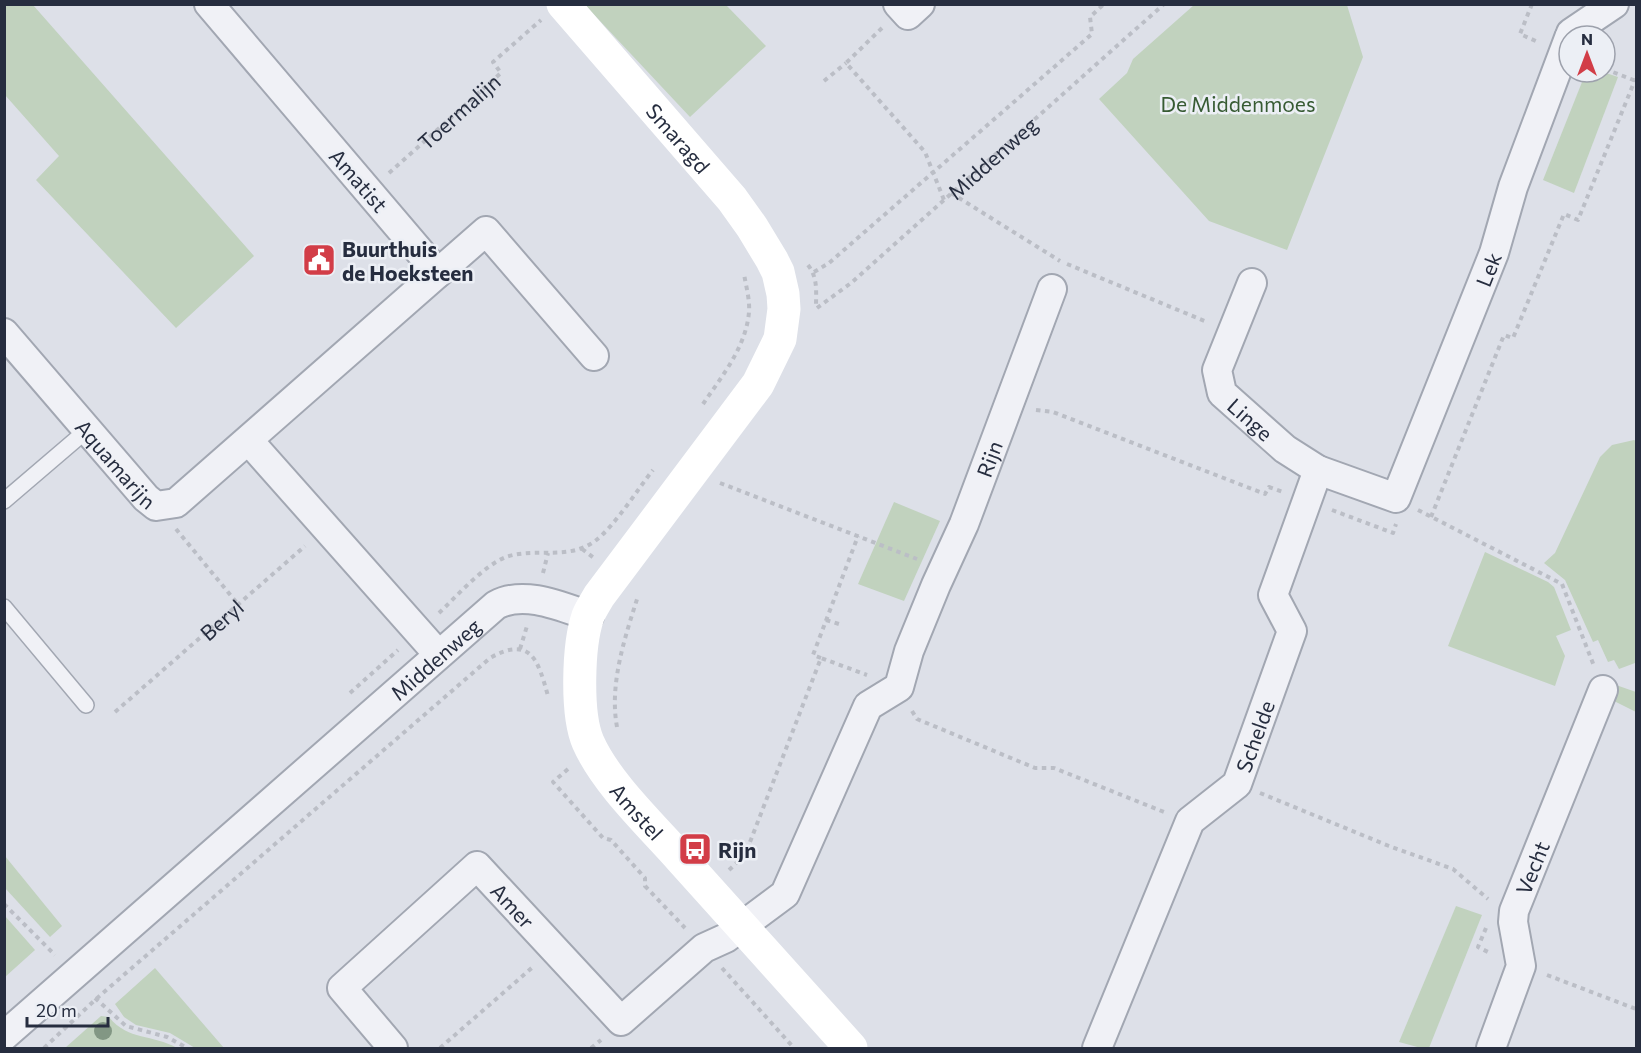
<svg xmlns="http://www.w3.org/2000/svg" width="1641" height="1053" font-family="Commissioner,sans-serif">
  <rect width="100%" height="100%" fill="#dde0e8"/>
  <g fill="#c1d2be">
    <polygon points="4,5 33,5 254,256 176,328 36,180 59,156 5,95"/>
    <polygon points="585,5 726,5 766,46 690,117"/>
    <polygon points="1194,5 1347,5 1363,57 1287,250 1209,221 1099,99 1127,73 1133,59"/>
    <polygon points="1586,72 1603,72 1618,77 1574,193 1543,180"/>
    <polygon points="1634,440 1636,441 1636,664 1635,663 1619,669 1614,660 1608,662 1598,640 1593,642 1565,580 1544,563 1555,553 1600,457 1612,445"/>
    <polygon points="894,502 940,521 904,601 858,584"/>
    <polygon points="1485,552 1548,582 1554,587 1571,630 1556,636 1565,656 1555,686 1448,646"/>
    <polygon points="1616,685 1636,692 1636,712 1612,700"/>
    <polygon points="5,856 62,926 50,937 5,888"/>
    <polygon points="1456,906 1482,915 1429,1048 1421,1048 1399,1042"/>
    <polygon points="5,916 35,950 5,977 4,977"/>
    <polygon points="155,968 224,1048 195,1048 170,1033 136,1025 124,1017 115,1004"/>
    <path d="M101 1016 109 1017C128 1041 153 1034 177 1048H65Z"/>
  </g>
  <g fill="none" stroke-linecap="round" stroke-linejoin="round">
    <defs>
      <g id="lane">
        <polyline points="4,501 87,430"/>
        <polyline points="4,607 86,705"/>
      </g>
      <g id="street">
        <polyline points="898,4 908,15 920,4"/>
        <polyline points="1570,36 1571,33 1614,4"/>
        <polyline points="438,273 486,231 594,356"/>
        <path id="s4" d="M1252 283 1217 370 1222 393 1285 449 1318 470 1396 498 1494 253 1513 187 1569 38"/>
        <path id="s5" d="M4 333 146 498 156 506 176 503 438 273 209 4"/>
        <polyline points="249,441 438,654"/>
        <path id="s6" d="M4 1036 496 605C524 590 560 606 589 616"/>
        <path id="s7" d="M393 1048 342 988 477 866 621 1021 704 948 726 938 785 894 868 706 899 687 909 651 936 585 964 524 1052 289"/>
        <path id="s8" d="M1097 1048 1190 821 1237 784 1292 631 1273 595 1318 470"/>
        <path id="s9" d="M1491 1048 1521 966 1513 922 1514 911 1603 690"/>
      </g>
    </defs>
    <use href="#lane" stroke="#a2a7b2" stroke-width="18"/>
    <use href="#street" stroke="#a2a7b2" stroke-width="32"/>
    <g stroke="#bbbec6" stroke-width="4" stroke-dasharray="4.5 4.5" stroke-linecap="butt">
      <polyline points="1532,4 1520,34 1538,42"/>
      <polyline points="882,28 846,63 925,152 944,200"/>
      <polyline points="1605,69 1636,81"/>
      <polyline points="824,81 846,63"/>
      <path id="s1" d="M389 173 501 73 493 62 541 20"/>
      <polyline points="951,193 1060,261"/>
      <polyline points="1067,264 1207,322"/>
      <path d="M808 265C818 278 816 291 816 307"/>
      <polyline points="814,272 829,263 1092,34 1090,17 1104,4"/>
      <path id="s2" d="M817 308 851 283 1164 4"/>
      <path d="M703 404C722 376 746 347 749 312 750 300 746 286 744 274"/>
      <polyline points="1036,410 1053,412 1265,494 1269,487 1283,492"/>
      <polyline points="720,483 917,559"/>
      <polyline points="1332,510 1393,533 1396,524"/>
      <polyline points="1418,510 1562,584 1594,666"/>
      <polyline points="1431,517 1504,335 1513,338 1564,214 1578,220 1635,80"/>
      <polyline points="176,529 237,603"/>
      <polyline points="582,549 594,558"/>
      <polyline points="543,573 548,553"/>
      <path d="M439 613C457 596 483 566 506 557 535 547 568 561 595 541 615 526 637 490 653 470"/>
      <polyline points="826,620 839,624"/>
      <polyline points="520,649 527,626"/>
      <polyline points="821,658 813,655 858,536"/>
      <polyline points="350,693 398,650"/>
      <polyline points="912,711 917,719 1035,768 1054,768 1164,812"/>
      <path id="s3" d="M115 712 305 546"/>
      <path d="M617 727C609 684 625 637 638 596"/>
      <polyline points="568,769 553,782 603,838 611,840 645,878 645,886 685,928"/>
      <polyline points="1260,793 1389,846 1453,869 1488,899"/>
      <polyline points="729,870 745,855 821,658 867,675"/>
      <polyline points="4,904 55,955"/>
      <polyline points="1486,928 1478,947 1490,953"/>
      <polyline points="722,968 794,1048"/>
      <polyline points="1547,975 1636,1009"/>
      <polyline points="95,998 126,1026 167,1037 187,1048"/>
      <path d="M44 1048 96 999 490 658C531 635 538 660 548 696"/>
      <polyline points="440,1048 534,966"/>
      <polyline points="591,1048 601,1040"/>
    </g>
    <use href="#lane" stroke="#f0f1f6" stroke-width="15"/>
    <use href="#street" stroke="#f0f1f6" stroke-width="28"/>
    <path stroke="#fff" stroke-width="33" id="s10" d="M563 4 732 199 752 227 772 260 778 272 783 294 784 309 780 339 758 384 599 596C595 603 591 609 588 616 578 645 576 714 588 742 606 783 651 825 681 859 738 922 794 985 851 1048"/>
  </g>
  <circle fill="#829784" cx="103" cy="1031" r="9"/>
  <defs>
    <symbol id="civic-square" viewBox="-11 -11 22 22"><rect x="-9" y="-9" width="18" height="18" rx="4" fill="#d23d47" stroke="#eceff5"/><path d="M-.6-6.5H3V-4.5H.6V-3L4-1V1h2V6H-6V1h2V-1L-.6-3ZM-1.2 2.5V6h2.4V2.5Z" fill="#fff"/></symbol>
    <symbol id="bus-square" viewBox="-11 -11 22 22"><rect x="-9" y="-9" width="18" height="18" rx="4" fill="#d23d47" stroke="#eceff5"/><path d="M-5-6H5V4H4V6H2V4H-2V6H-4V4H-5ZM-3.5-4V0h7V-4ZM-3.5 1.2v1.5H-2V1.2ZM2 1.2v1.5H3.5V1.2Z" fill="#fff"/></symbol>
  </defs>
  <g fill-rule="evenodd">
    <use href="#civic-square" x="300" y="241" width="38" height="38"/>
    <use href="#bus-square" x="676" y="830" width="38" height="38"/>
  </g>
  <g text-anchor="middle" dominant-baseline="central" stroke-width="5" stroke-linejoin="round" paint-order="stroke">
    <g font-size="21" fill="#375b33" stroke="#eceff5">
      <text x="1238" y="103">De Middenmoes</text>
    </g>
    <g font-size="21" fill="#262d3f" stroke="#eceff5">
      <text stroke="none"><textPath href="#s1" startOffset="93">Toermalijn</textPath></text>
      <text stroke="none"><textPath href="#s10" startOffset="177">Smaragd</textPath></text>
      <text stroke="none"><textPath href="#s2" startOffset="231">Middenweg</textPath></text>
      <text transform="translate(359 180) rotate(49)">Amatist</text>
      <text stroke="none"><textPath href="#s4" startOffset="570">Lek</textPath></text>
      <text stroke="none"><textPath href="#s4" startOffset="156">Linge</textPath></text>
      <text stroke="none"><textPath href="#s7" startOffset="1168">Rijn</textPath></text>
      <text stroke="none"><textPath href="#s5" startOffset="172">Aquamarijn</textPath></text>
      <text stroke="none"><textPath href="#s3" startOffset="141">Beryl</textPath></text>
      <text stroke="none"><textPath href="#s6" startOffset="573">Middenweg</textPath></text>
      <text stroke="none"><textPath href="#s8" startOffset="356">Schelde</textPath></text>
      <text stroke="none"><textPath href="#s10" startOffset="963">Amstel</textPath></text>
      <text stroke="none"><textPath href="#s9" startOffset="190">Vecht</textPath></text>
      <text stroke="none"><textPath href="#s7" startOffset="314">Amer</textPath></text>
    </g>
    <g font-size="21" font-weight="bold" fill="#262d3f" stroke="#eceff5" text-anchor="start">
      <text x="342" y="248">Buurthuis<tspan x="342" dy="24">de Hoeksteen</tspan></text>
      <text x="718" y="849">Rijn</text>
    </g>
  </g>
  <rect width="1641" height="1053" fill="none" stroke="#262d3f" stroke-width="12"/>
  <g transform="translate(1587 54)"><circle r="28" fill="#eceff5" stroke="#9da1ac" stroke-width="1.5"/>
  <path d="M0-4.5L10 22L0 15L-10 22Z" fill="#d23d47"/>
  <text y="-9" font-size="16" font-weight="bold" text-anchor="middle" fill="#262d3f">N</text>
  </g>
  <path d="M27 1017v9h81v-9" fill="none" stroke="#262d3f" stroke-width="3"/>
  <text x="36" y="1017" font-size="18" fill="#262d3f" stroke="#eceff5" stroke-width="4.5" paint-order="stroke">20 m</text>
</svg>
